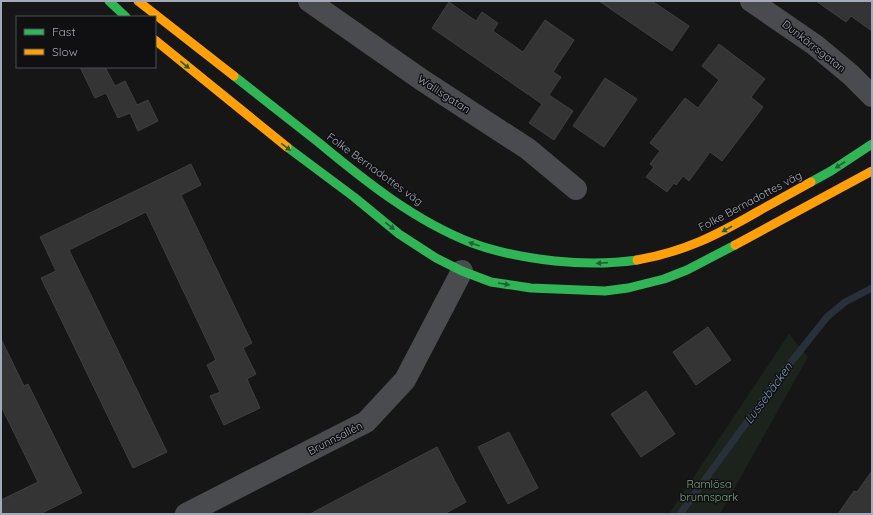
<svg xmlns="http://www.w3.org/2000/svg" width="873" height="515" font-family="Quicksand,sans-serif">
  <rect width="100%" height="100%" fill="#161616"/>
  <polygon fill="#1c231d" points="789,334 808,357 720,514 669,514"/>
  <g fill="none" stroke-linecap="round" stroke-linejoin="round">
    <polyline stroke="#283039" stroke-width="7" points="680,514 784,371 827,317 845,302 872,288"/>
  </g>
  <g fill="#343435" stroke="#3e3f42">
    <polygon points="599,1 652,1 689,26 672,51"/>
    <polygon points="816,1 872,1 872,31 851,16 846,22"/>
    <polygon points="449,2 476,21 482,12 498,23 493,31 523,52 545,20 574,40 553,72 561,77 549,95 573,111 554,140 529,123 542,104 432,28"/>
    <polygon points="719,44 765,79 751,97 763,107 722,161 710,152 689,181 683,176 676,185 674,183 667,192 646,177 654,167 650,164 660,151 650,143 685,98 698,108 719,80 702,66"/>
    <polygon points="80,67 105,67 115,86 125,81 137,105 148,100 158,121 138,131 130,113 118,118 106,93 95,98"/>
    <polygon points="605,78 637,99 604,147 573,126"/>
    <polygon points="191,164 201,185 181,195 252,343 243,348 256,374 247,379 260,408 224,425 210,396 220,392 207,365 216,360 146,212 69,250 167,452 133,468 41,278 56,271 40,237"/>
    <polygon points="708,327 731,360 696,385 673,352"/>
    <polygon points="1,339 24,386 28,384 82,493 40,514 1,514 1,500 38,482 1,406"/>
    <polygon points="646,391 675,434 641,457 611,414"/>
    <polygon points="509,432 538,488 508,504 478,447"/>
    <polygon points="437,447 466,502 444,514 310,514"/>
    <polygon points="872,471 872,514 838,514 854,491 857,492"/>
  </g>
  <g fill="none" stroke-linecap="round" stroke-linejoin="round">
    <g stroke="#4a4b4f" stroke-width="22">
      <polyline points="309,1 422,80 528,149 576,189"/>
      <polyline points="751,1 815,45 851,75 872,96"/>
      <polyline points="186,514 366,422 405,380 462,271"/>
    </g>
    <g stroke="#30b455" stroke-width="9">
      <polyline points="109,1 126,17"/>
      <path d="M234 76C262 98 290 120 318 142 365 181 415 221 472 243 499 253 527 258 555 261 583 264 610 264 637 260"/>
      <polyline points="287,147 354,197 399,234 436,258 462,271 491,282 531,288 605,291 628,288 664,279 687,270 735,245"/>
      <polyline points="811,182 831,171 872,144"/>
    </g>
    <g stroke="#ff9f0a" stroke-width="9">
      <polyline points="138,1 234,76"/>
      <polyline points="155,40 287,147"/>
      <polyline points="735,245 872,171"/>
      <path d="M637 260C684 252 717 235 757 212 775 202 793 192 811 182"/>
    </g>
  </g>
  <defs><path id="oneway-solid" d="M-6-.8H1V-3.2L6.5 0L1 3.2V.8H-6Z"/></defs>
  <g fill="#206234">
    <use href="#oneway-solid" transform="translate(185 65) rotate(39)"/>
    <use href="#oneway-solid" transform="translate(286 147) rotate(37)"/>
    <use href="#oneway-solid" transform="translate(840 165) rotate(147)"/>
    <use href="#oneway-solid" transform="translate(390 226) rotate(38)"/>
    <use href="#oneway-solid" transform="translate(727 229) rotate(151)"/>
    <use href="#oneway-solid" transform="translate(474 244) rotate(-161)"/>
    <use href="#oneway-solid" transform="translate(602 263) rotate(176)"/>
    <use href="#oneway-solid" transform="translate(504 284) rotate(9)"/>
  </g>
  <g text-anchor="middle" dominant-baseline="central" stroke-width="3" stroke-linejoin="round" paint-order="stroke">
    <g font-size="11" fill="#a6aab8" stroke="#101012">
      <text transform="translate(814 46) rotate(38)">Dunkärrsgatan</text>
      <text transform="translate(444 94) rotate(33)">Wallisgatan</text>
      <text transform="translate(375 169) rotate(36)">Folke Bernadottes väg</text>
      <text transform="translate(750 201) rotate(-28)">Folke Bernadottes väg</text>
      <text transform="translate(335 438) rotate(-27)">Brunnsallén</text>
    </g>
    <g font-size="11" fill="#7ca481" stroke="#101012">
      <text x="709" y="484">Ramlösa<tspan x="709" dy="13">brunnspark</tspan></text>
    </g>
    <g font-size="12" font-style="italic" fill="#7b96b5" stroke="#101012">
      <text transform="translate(768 393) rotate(-54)">Lussebäcken</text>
    </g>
  </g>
  <rect width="873" height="515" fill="none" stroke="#a6aab8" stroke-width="4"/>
  <rect x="16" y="16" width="140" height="52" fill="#101012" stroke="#4c4e54"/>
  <rect x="24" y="29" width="20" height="6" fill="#30b455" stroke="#4c4e54"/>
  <text x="52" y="36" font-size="12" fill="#a6aab8">Fast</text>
  <rect x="24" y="49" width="20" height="6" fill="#ff9f0a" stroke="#4c4e54"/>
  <text x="52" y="56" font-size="12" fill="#a6aab8">Slow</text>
</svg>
